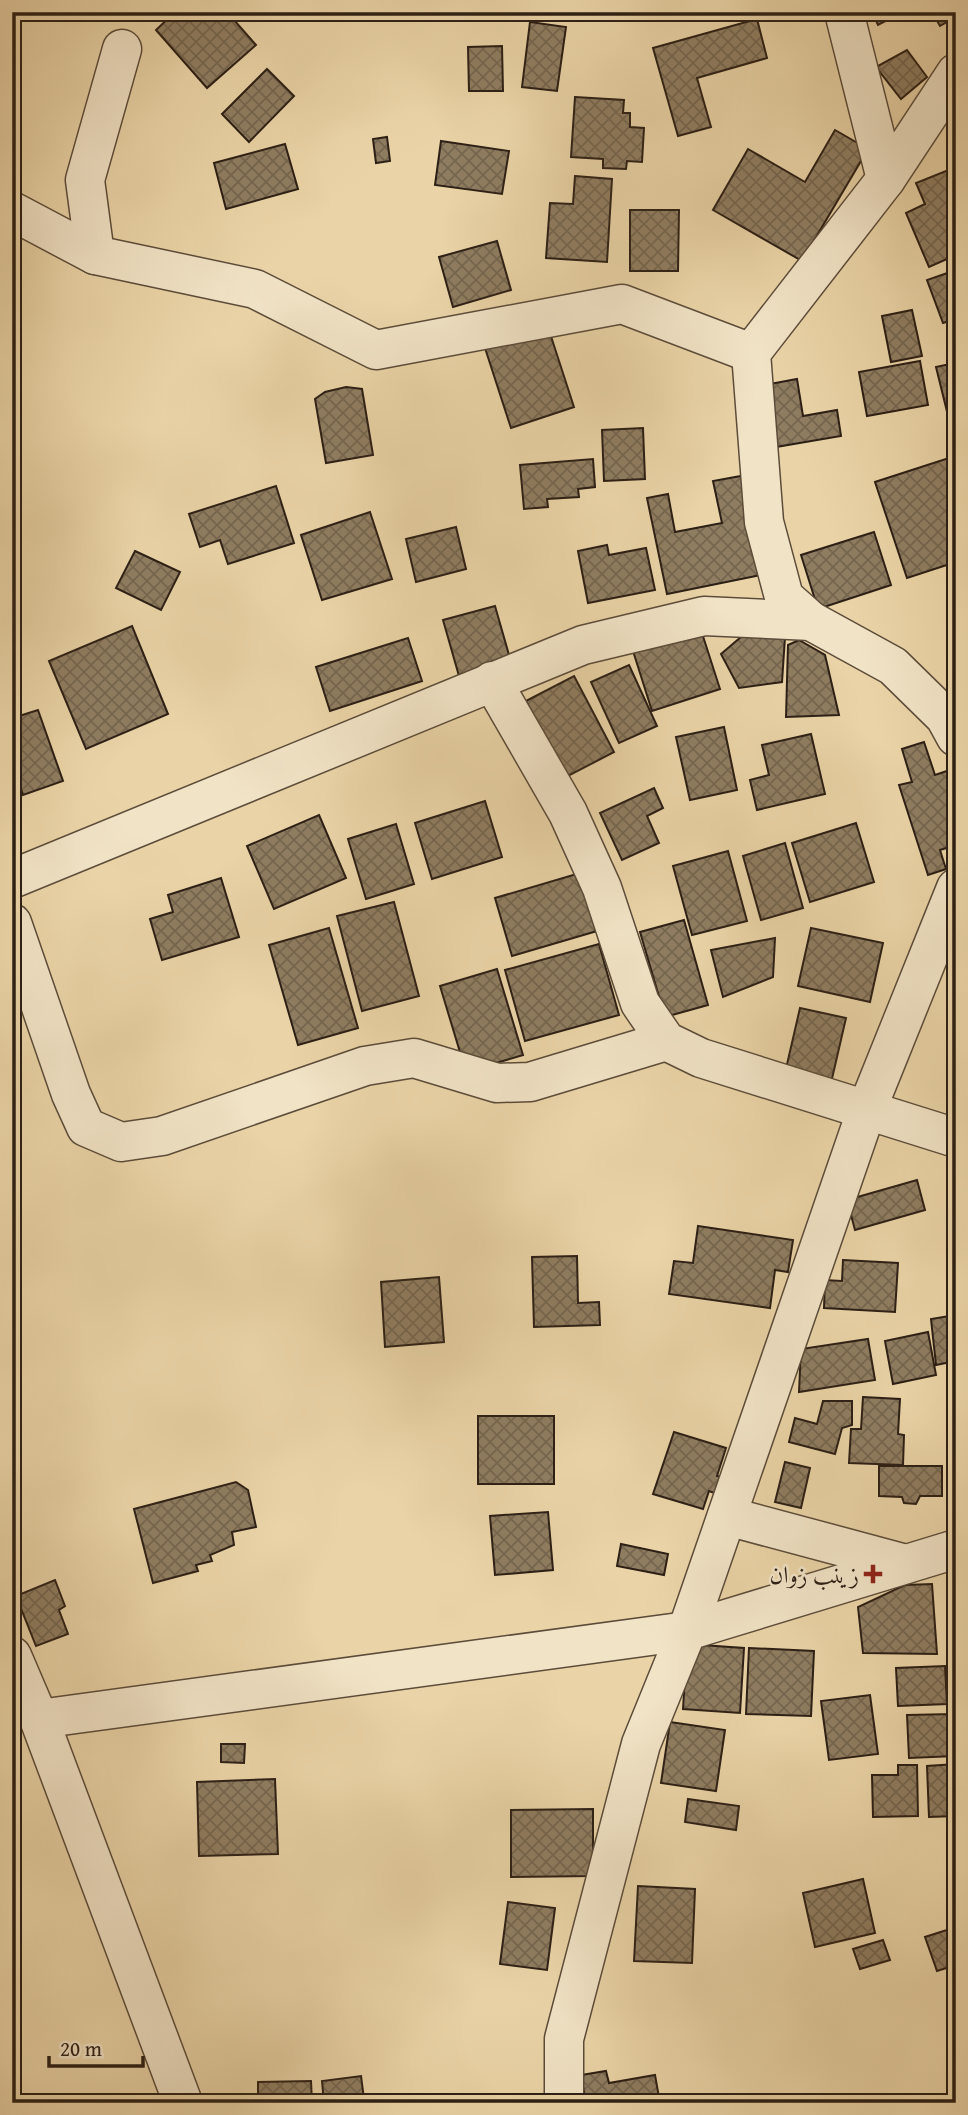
<svg xmlns="http://www.w3.org/2000/svg" width="968" height="2115" font-family="'Gentium Book Plus',Amiri,serif">
  <defs>
    <pattern id="building-cross-hatch" width="8" height="8" patternUnits="userSpaceOnUse" patternTransform="scale(1.75)"><rect width="8" height="8" fill="#8f7d61"/><path d="M0 0l8 8M0 8l8-8" fill="none" stroke="#75664f"/></pattern>
  </defs>
  <rect width="100%" height="100%" fill="#ead4a7"/>
  <filter id="stains"><feTurbulence type="fractalNoise" baseFrequency=".00286" numOctaves="4"/><feColorMatrix values="0 0 0 0 .2 0 0 0 0 .09 0 0 0 0 .02 0 0 0 .5 -.17"/></filter>
  <radialGradient id="worn" r=".72"><stop offset=".6" stop-color="#630" stop-opacity="0"/><stop offset="1" stop-color="#630" stop-opacity=".3"/></radialGradient>
  <g fill="url(#building-cross-hatch)" stroke="#2c1f15" stroke-width="2">
    <polygon points="175,12 227,12 256,45 207,88 156,30"/>
    <polygon points="872,12 903,12 878,25"/>
    <polygon points="932,12 955,12 956,17 940,26"/>
    <polygon points="757,19 767,58 697,78 711,127 678,136 653,48"/>
    <polygon points="530,22 566,27 557,91 522,87"/>
    <polygon points="502,46 503,91 469,91 468,47"/>
    <polygon points="907,50 927,77 901,99 876,67"/>
    <polygon points="267,69 294,96 249,142 222,114"/>
    <polygon points="575,97 624,100 623,113 630,113 630,127 644,128 642,162 627,161 626,169 603,168 603,159 571,157"/>
    <polygon points="835,130 868,149 802,261 713,210 748,149 805,182"/>
    <polygon points="387,137 390,161 376,163 373,139"/>
    <polygon points="441,141 509,151 502,194 435,185"/>
    <polygon points="285,144 298,189 226,209 214,163"/>
    <polygon points="956,167 956,255 929,267 906,213 925,204 916,183"/>
    <polygon points="575,176 612,179 607,262 546,258 550,203 573,204"/>
    <polygon points="630,210 679,210 678,271 630,271"/>
    <polygon points="497,241 511,290 453,307 439,257"/>
    <polygon points="956,270 956,319 943,323 927,280"/>
    <polygon points="912,310 922,356 891,362 882,316"/>
    <polygon points="547,324 574,407 511,428 484,345"/>
    <polygon points="952,355 956,355 956,436 953,436 936,367 955,363"/>
    <polygon points="920,361 928,405 867,416 859,372"/>
    <polygon points="797,379 803,416 837,410 841,436 770,448 759,386"/>
    <polygon points="346,387 362,389 373,455 326,463 315,399 325,392"/>
    <polygon points="643,428 645,479 604,481 602,430"/>
    <polygon points="952,457 956,469 956,562 907,578 875,482"/>
    <polygon points="593,459 595,487 578,489 579,497 547,499 548,507 524,509 520,465"/>
    <polygon points="741,476 761,575 667,594 647,498 668,494 675,532 722,523 713,481"/>
    <polygon points="276,486 294,543 228,564 220,540 200,547 189,514"/>
    <polygon points="370,512 392,579 322,600 301,535"/>
    <polygon points="456,527 466,569 416,582 406,539"/>
    <polygon points="874,532 891,585 818,609 801,555"/>
    <polygon points="607,545 609,555 646,548 655,590 588,603 578,551"/>
    <polygon points="135,551 180,572 161,610 116,588"/>
    <polygon points="495,606 511,662 459,676 443,620"/>
    <polygon points="132,626 168,714 86,749 49,661"/>
    <polygon points="701,630 720,689 652,711 633,651"/>
    <polygon points="741,637 785,637 782,682 739,688 721,654"/>
    <polygon points="408,638 422,681 330,711 316,667"/>
    <polygon points="799,640 825,655 839,715 786,717 788,645"/>
    <polygon points="629,665 657,726 619,743 591,682"/>
    <polygon points="574,676 614,752 566,777 526,701"/>
    <polygon points="38,710 63,781 23,795 12,763 12,744 16,742 13,732 17,731 13,718"/>
    <polygon points="724,727 737,790 690,800 676,737"/>
    <polygon points="811,734 825,794 757,810 750,780 769,775 762,745"/>
    <polygon points="924,742 935,775 950,770 956,776 956,822 950,824 956,845 940,850 946,869 928,875 899,785 912,782 902,749"/>
    <polygon points="654,788 663,808 647,816 659,843 622,860 600,813"/>
    <polygon points="485,801 502,857 432,879 415,823"/>
    <polygon points="319,815 346,878 274,909 247,846"/>
    <polygon points="856,823 874,882 810,902 792,843"/>
    <polygon points="396,824 414,884 366,899 348,839"/>
    <polygon points="785,843 803,908 761,920 743,856"/>
    <polygon points="728,851 747,921 692,935 673,866"/>
    <polygon points="580,873 597,931 512,956 495,898"/>
    <polygon points="221,878 239,937 162,960 150,919 173,912 168,895"/>
    <polygon points="394,902 419,996 362,1011 337,916"/>
    <polygon points="684,920 708,1005 665,1017 640,932"/>
    <polygon points="329,928 358,1028 298,1045 269,945"/>
    <polygon points="811,928 883,943 870,1002 798,986"/>
    <polygon points="775,938 773,977 723,997 711,950"/>
    <polygon points="599,944 619,1015 525,1041 505,970"/>
    <polygon points="497,969 523,1055 466,1072 440,986"/>
    <polygon points="800,1008 846,1018 831,1083 785,1073"/>
    <polygon points="917,1180 925,1210 855,1230 847,1200"/>
    <polygon points="698,1226 793,1240 788,1272 775,1270 770,1308 669,1294 674,1261 693,1263"/>
    <polygon points="577,1256 578,1303 599,1302 600,1325 534,1327 532,1257"/>
    <polygon points="843,1260 898,1263 895,1312 824,1308 825,1280 842,1281"/>
    <polygon points="439,1277 444,1342 385,1347 381,1282"/>
    <polygon points="956,1315 956,1361 936,1365 931,1319"/>
    <polygon points="928,1332 936,1375 893,1384 885,1341"/>
    <polygon points="868,1339 875,1380 799,1392 801,1349"/>
    <polygon points="863,1397 900,1399 898,1434 904,1435 903,1465 849,1463 851,1429 861,1429"/>
    <polygon points="823,1401 852,1401 852,1425 842,1428 835,1454 789,1442 795,1418 817,1424"/>
    <rect x="478" y="1416" width="76" height="68"/>
    <polygon points="674,1432 726,1448 717,1476 722,1477 717,1494 709,1491 703,1509 653,1494"/>
    <polygon points="785,1462 810,1468 801,1508 775,1502"/>
    <polygon points="879,1466 942,1466 942,1496 920,1496 916,1504 904,1503 902,1497 879,1496"/>
    <polygon points="236,1482 248,1490 256,1527 232,1532 234,1545 210,1555 212,1561 196,1565 198,1571 153,1583 134,1509"/>
    <polygon points="548,1512 553,1570 495,1575 490,1516"/>
    <polygon points="621,1544 668,1554 664,1575 617,1566"/>
    <polygon points="55,1580 65,1606 59,1610 68,1634 36,1646 16,1596"/>
    <polygon points="932,1584 937,1654 863,1653 858,1607 905,1585"/>
    <polygon points="687,1644 744,1648 740,1713 683,1709"/>
    <polygon points="749,1648 814,1651 811,1716 746,1714"/>
    <polygon points="945,1666 947,1704 898,1706 896,1668"/>
    <polygon points="870,1695 878,1754 829,1760 821,1701"/>
    <polygon points="954,1714 955,1756 909,1758 907,1715"/>
    <polygon points="670,1722 725,1730 716,1791 661,1783"/>
    <polygon points="221,1744 245,1744 244,1763 221,1762"/>
    <polygon points="956,1764 956,1816 929,1817 927,1766"/>
    <polygon points="898,1765 917,1765 918,1816 873,1817 872,1775 898,1775"/>
    <polygon points="275,1779 278,1854 199,1856 197,1782"/>
    <polygon points="688,1799 739,1806 736,1830 685,1822"/>
    <polygon points="593,1809 593,1876 511,1877 511,1810"/>
    <polygon points="863,1879 875,1933 815,1947 803,1893"/>
    <polygon points="638,1886 695,1889 692,1963 634,1961"/>
    <polygon points="508,1902 555,1908 547,1970 500,1964"/>
    <polygon points="956,1927 956,1965 937,1971 925,1937"/>
    <polygon points="883,1940 890,1960 860,1969 853,1949"/>
    <polygon points="606,2071 609,2083 655,2075 660,2103 586,2103 581,2075"/>
    <polygon points="361,2076 364,2099 324,2103 322,2081"/>
    <polygon points="311,2081 312,2103 258,2103 258,2082"/>
  </g>
  <g fill="none" stroke-linecap="round" stroke-linejoin="round">
    <defs>
      <g id="minor">
        <polyline points="844,12 886,179"/>
        <polyline points="956,73 886,179 751,353 764,522 784,597 811,621 893,666 945,717 956,737"/>
        <polyline points="12,211 95,255 255,289 376,350 622,304 751,353"/>
        <polyline points="95,255 85,180 122,49"/>
        <polyline points="492,681 568,813 602,888 640,1003 666,1041 701,1058 956,1138"/>
        <polyline points="12,879 583,645 704,616 811,621"/>
        <polyline points="12,923 71,1094 86,1127 121,1142 162,1136 365,1066 414,1058 497,1083 530,1082 666,1041"/>
        <polyline points="727,1516 906,1564"/>
        <polyline points="12,1656 39,1719 183,2103"/>
        <polyline points="39,1719 687,1631 956,1549"/>
        <polyline points="564,2103 564,2039 641,1744 687,1631 867,1109 956,888"/>
      </g>
    </defs>
    <use href="#minor" stroke="#5c4c3a" stroke-width="41"/>
    <use href="#minor" stroke="#f1e3c6" stroke-width="38"/>
  </g>
  <path fill="#8f2418" stroke="#f1e3c6" stroke-width="2.5" d="M869.5 1563.5h7v7h7v7h-7v7h-7v-7h-7v-7h7z"/>
  <g text-anchor="middle" dominant-baseline="central" stroke-width="5" stroke-linejoin="round" paint-order="stroke">
    <g font-size="24" fill="#2c1f15" stroke="#f1e3c6" text-anchor="end">
      <text x="859" y="1574">زينب زوان</text>
    </g>
  </g>
  <rect width="968" height="2115" fill="none" stroke="#ead4a7" stroke-width="42"/>
  <rect x="14" y="14" width="940" height="2087" fill="none" stroke="#2c1f15" stroke-width="3.5"/>
  <rect x="21" y="21" width="926" height="2073" fill="none" stroke="#2c1f15" stroke-width="2"/>
  <path d="M49 2056v10h94v-10" fill="none" stroke="#2c1f15" stroke-width="3.5"/>
  <text x="60" y="2056" font-size="21" fill="#2c1f15" stroke="#f1e3c6" stroke-width="5" paint-order="stroke">20 m</text>
  <rect width="100%" height="100%" filter="url(#stains)"/>
  <rect width="100%" height="100%" fill="url(#worn)"/>
</svg>
